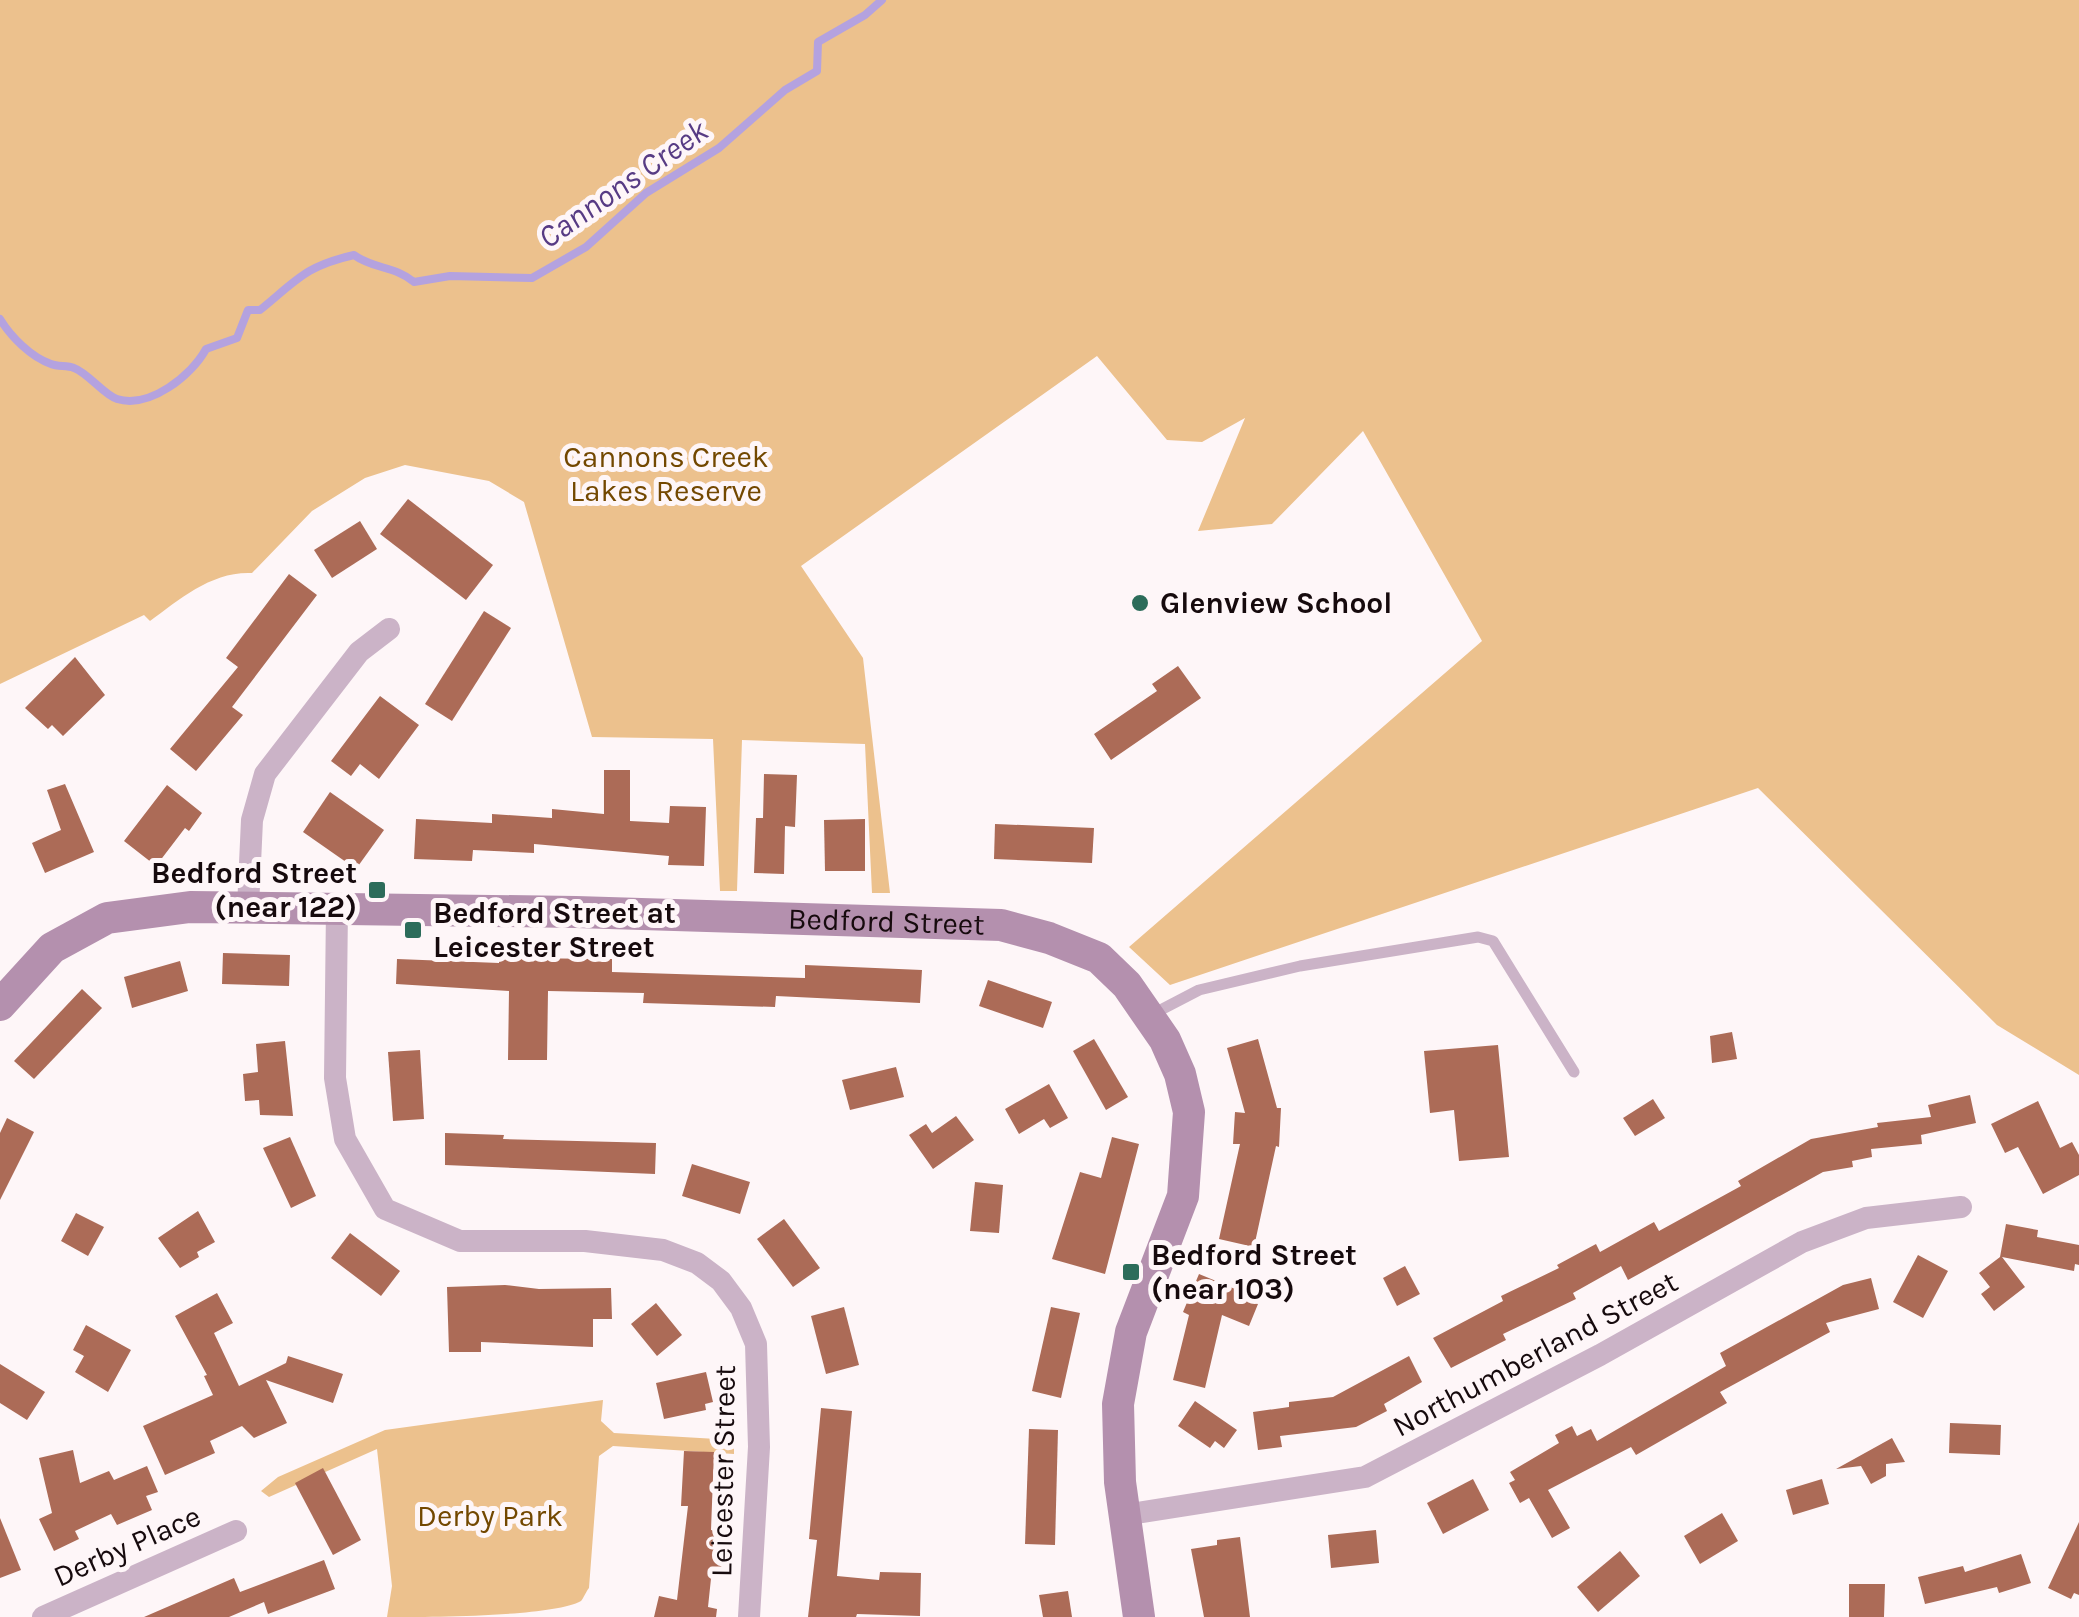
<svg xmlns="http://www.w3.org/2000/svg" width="2079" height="1617" font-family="Karla,sans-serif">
  <rect width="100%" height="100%" fill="#fef6f8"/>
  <g fill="#ecc18d">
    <path d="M0 0H2079V1075L1997 1025 1758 788 1170 985 1129 947 1482 641 1363 431 1272 524 1198 531 1245 418 1202 442 1167 440 1097 356 801 566 863 658 890 893H872L865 744 742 740 737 891H720L713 739 592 737 524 502 489 481 405 465 365 478 312 511 252 573C212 571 180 599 150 621L144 615 0 684Z"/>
    <path d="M603 1400 601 1421 614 1433 734 1440V1454L613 1446 599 1456 589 1588C587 1590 583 1599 581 1601 552 1617 428 1617 387 1617L392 1586 377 1449 269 1497 261 1491 278 1477 385 1430Z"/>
  </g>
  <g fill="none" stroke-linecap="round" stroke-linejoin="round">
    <path stroke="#b4a2df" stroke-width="8" d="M0 319C11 337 31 357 51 364 58 367 67 365 74 368 88 373 104 395 117 399 150 409 192 375 206 349L237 338 248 310H260C297 280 305 266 354 255 373 269 395 266 414 282L450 276 532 278 586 247 646 193 719 148 785 90 817 71 818 42 865 15 882 0"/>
  </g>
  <g fill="#ac6b57">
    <polygon points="408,499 493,565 466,600 380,534"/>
    <polygon points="360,521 377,549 332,578 314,550"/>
    <polygon points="289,574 317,595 232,707 243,715 196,771 170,749 238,667 226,658"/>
    <polygon points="484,611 511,628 452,721 425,704"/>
    <polygon points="75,657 105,695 63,736 52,725 48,729 25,708"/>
    <polygon points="1178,666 1201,698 1111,760 1094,734 1157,691 1152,684"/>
    <polygon points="380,696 419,725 379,779 360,764 351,776 331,761"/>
    <polygon points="604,770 630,770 630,821 669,823 670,806 706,807 704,866 668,865 669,856 534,844 534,853 473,850 472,861 414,859 416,819 492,823 492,814 552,818 552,809 604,814"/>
    <polygon points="764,774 797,775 795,827 785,826 784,874 754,873 756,818 763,818"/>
    <polygon points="65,784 94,852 45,873 32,843 61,830 47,790"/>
    <polygon points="167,785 202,813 189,831 185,828 156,866 124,841"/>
    <polygon points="330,792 384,830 356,869 303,832"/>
    <polygon points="865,819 865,871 825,871 824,820"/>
    <polygon points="995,824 1094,828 1092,863 994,859"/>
    <polygon points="223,953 290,955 289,986 222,984"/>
    <polygon points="499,958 612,959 612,972 805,978 805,965 922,970 920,1003 776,996 775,1007 643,1003 644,993 548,991 547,1060 508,1060 509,991 396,984 397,959 499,963"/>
    <polygon points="180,961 188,991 132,1008 124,977"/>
    <polygon points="988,980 1052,1002 1043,1028 979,1006"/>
    <polygon points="82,989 102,1008 34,1079 14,1061"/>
    <polygon points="1732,1032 1737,1059 1712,1063 1710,1036"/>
    <polygon points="1094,1039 1128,1097 1106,1110 1073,1051"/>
    <polygon points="1258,1039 1277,1108 1281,1108 1279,1147 1276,1146 1254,1247 1219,1239 1240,1144 1233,1144 1235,1112 1245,1113 1227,1048"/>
    <polygon points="285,1041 293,1116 260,1115 259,1100 245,1101 243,1074 258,1072 256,1044"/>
    <polygon points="1498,1045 1509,1157 1459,1161 1454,1110 1430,1113 1424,1051"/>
    <polygon points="420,1050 424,1119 393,1121 388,1052"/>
    <polygon points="896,1067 904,1097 850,1110 842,1080"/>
    <polygon points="1049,1084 1068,1118 1050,1128 1044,1119 1019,1134 1005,1109"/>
    <polygon points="1970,1095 1976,1123 1921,1135 1922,1144 1871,1149 1872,1157 1852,1161 1853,1167 1823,1172 1628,1280 1621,1266 1573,1293 1576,1299 1503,1334 1506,1340 1451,1368 1433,1338 1503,1301 1501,1296 1559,1268 1557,1265 1596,1244 1600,1252 1654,1222 1659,1231 1741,1186 1738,1181 1811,1139 1878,1127 1877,1123 1931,1117 1928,1105"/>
    <polygon points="1653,1099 1665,1118 1635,1136 1623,1118"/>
    <polygon points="2038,1101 2060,1148 2072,1142 2079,1155 2079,1175 2043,1194 2018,1147 2005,1153 1991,1124"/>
    <polygon points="956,1116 974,1140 933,1169 909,1135 926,1124 932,1133"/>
    <polygon points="7,1118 34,1132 0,1200 0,1133"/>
    <polygon points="445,1133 504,1135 503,1139 656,1143 655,1174 445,1165"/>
    <polygon points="290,1137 316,1196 291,1208 263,1148"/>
    <polygon points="1112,1137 1139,1144 1105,1274 1052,1259 1080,1172 1101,1178"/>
    <polygon points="692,1164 750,1182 740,1214 682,1196"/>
    <polygon points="975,1182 1003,1185 999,1233 970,1231"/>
    <polygon points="198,1211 215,1242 197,1252 199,1257 180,1268 158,1238"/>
    <polygon points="76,1213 104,1227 88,1256 61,1241"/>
    <polygon points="784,1219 820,1268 793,1287 757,1239"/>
    <polygon points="2006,1224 2038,1230 2037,1237 2079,1245 2079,1265 2075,1264 2074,1271 2002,1257 2025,1287 1994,1311 1981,1294 1990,1287 1979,1273 2000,1257"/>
    <polygon points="350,1233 400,1271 381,1296 331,1258"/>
    <polygon points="1918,1255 1948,1271 1923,1318 1893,1302"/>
    <polygon points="1405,1266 1420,1294 1397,1306 1383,1278"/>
    <polygon points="1199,1274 1243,1292 1241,1297 1258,1304 1249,1326 1222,1315 1205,1388 1173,1380 1189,1315 1183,1312"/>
    <polygon points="1871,1278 1879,1309 1826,1323 1830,1332 1720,1392 1727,1403 1636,1455 1631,1447 1548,1490 1570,1528 1552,1538 1529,1498 1520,1503 1509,1483 1515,1480 1510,1472 1559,1443 1555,1435 1572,1426 1577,1436 1591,1429 1597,1441 1726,1366 1720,1353 1843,1285"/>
    <polygon points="505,1285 539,1289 611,1288 612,1319 593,1319 593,1347 481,1342 481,1352 449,1352 447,1287"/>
    <polygon points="217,1293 233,1323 214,1333 239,1386 286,1363 288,1356 343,1374 333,1403 266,1380 287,1423 254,1438 242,1426 210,1441 215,1453 165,1475 143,1426 213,1395 204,1376 207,1375 175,1316"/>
    <polygon points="656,1303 682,1335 657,1356 631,1324"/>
    <polygon points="844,1307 859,1365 826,1374 811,1316"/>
    <polygon points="1051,1307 1080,1313 1061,1398 1032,1391"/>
    <polygon points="86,1325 131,1350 108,1392 75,1372 84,1356 73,1350"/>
    <polygon points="1409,1356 1422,1382 1384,1404 1387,1411 1356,1427 1280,1436 1282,1447 1258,1450 1253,1412 1289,1407 1289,1402 1333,1397"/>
    <polygon points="0,1364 45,1392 27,1420 0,1403"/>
    <polygon points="706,1372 713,1402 705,1404 706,1410 664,1419 656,1383"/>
    <polygon points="1195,1401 1237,1430 1224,1448 1215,1441 1210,1448 1178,1426"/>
    <polygon points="821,1408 852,1411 837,1576 879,1580 880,1572 921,1573 920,1616 857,1614 856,1617 808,1617 817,1540 809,1539"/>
    <polygon points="1950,1423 2001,1425 2000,1455 1949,1453"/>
    <polygon points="1029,1429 1058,1430 1055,1545 1025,1544"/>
    <polygon points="1892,1438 1905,1462 1886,1464 1886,1476 1871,1484 1861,1466 1836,1469"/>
    <polygon points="73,1450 80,1483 109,1471 114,1480 147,1466 158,1492 146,1496 152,1510 117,1525 111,1514 75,1531 79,1539 54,1551 39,1519 52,1513 39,1458"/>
    <polygon points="684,1451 714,1452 711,1530 716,1531 714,1548 723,1549 721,1570 712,1569 708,1607 717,1609 716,1617 654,1617 659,1596 677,1600 688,1506 681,1506"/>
    <polygon points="323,1468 361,1540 333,1555 295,1483"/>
    <polygon points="1473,1479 1489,1510 1443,1534 1427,1503"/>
    <polygon points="1822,1479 1829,1504 1793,1515 1786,1490"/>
    <polygon points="1722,1513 1738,1541 1700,1564 1684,1536"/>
    <polygon points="0,1518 21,1570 0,1578"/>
    <polygon points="2079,1522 2079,1595 2074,1593 2071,1599 2048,1588"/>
    <polygon points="1376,1530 1379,1563 1331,1568 1328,1535"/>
    <polygon points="1240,1537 1250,1617 1204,1617 1191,1549 1217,1545 1217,1540"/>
    <polygon points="1620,1551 1640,1576 1598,1612 1577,1587"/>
    <polygon points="2021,1554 2031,1583 1999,1593 1997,1587 1925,1604 1918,1577 1963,1566 1965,1572"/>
    <polygon points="324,1560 335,1589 268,1614 264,1602 229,1617 144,1617 234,1578 240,1592"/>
    <polygon points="1849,1584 1885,1584 1884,1617 1849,1617"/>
    <polygon points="1068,1591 1072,1617 1043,1617 1039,1595"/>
  </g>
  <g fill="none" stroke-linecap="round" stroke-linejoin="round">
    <polyline stroke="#cbb3c7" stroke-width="11" points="1153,1014 1199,990 1300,966 1478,937 1493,941 1574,1072"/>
    <g stroke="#cbb3c7" stroke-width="22">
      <polyline points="248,907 252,820 265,774 359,652 389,629"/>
      <polyline points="337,908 335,1078 345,1139 385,1209 460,1241 585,1241 663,1250 697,1263 721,1281 741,1308 756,1344 759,1447 749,1617"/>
      <polyline points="1124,1515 1365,1477 1600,1355 1802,1242 1866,1218 1961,1207"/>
      <polyline points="43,1617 236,1531"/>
    </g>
    <path stroke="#b490ae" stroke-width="32" id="s1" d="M0 1005 52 948 107 918 190 907 576 912 1001 925 1049 938 1099 958 1127 985 1165 1040 1180 1074 1189 1112 1183 1196 1131 1332 1118 1404 1120 1482 1139 1617"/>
  </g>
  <g fill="#2c6c5a" stroke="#fef6f8" stroke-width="4">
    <circle cx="1140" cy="603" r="10"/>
    <rect x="367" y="880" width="20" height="20" rx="5"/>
    <rect x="403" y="920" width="20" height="20" rx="5"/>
    <rect x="1121" y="1262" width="20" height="20" rx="5"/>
  </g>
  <g text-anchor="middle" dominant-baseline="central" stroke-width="10" stroke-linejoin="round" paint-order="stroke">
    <g font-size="30" fill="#734800" stroke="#fef6f8">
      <text x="666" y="457">Cannons Creek<tspan x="666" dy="34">Lakes Reserve</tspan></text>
      <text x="490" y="1516">Derby Park</text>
    </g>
    <g font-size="30" font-weight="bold" fill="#160a0d" stroke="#fef6f8" text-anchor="start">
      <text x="1160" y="603">Glenview School</text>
      <text x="357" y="873" text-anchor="end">Bedford Street<tspan x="357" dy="34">(near 122)</tspan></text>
      <text x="433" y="913">Bedford Street at<tspan x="433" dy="34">Leicester Street</tspan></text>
      <text x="1151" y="1255">Bedford Street<tspan x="1151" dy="34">(near 103)</tspan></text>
    </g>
    <g font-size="30" fill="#160a0d" stroke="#fef6f8">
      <text stroke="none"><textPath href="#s1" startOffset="920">Bedford Street</textPath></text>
      <text transform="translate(1535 1354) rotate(-28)">Northumberland Street</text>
      <text transform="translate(723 1471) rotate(-89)">Leicester Street</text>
      <text transform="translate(127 1546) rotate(-24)">Derby Place</text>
    </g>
    <g font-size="32" font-style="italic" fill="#573b84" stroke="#fef6f8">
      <text transform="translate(623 184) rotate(-35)">Cannons Creek</text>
    </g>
  </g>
</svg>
